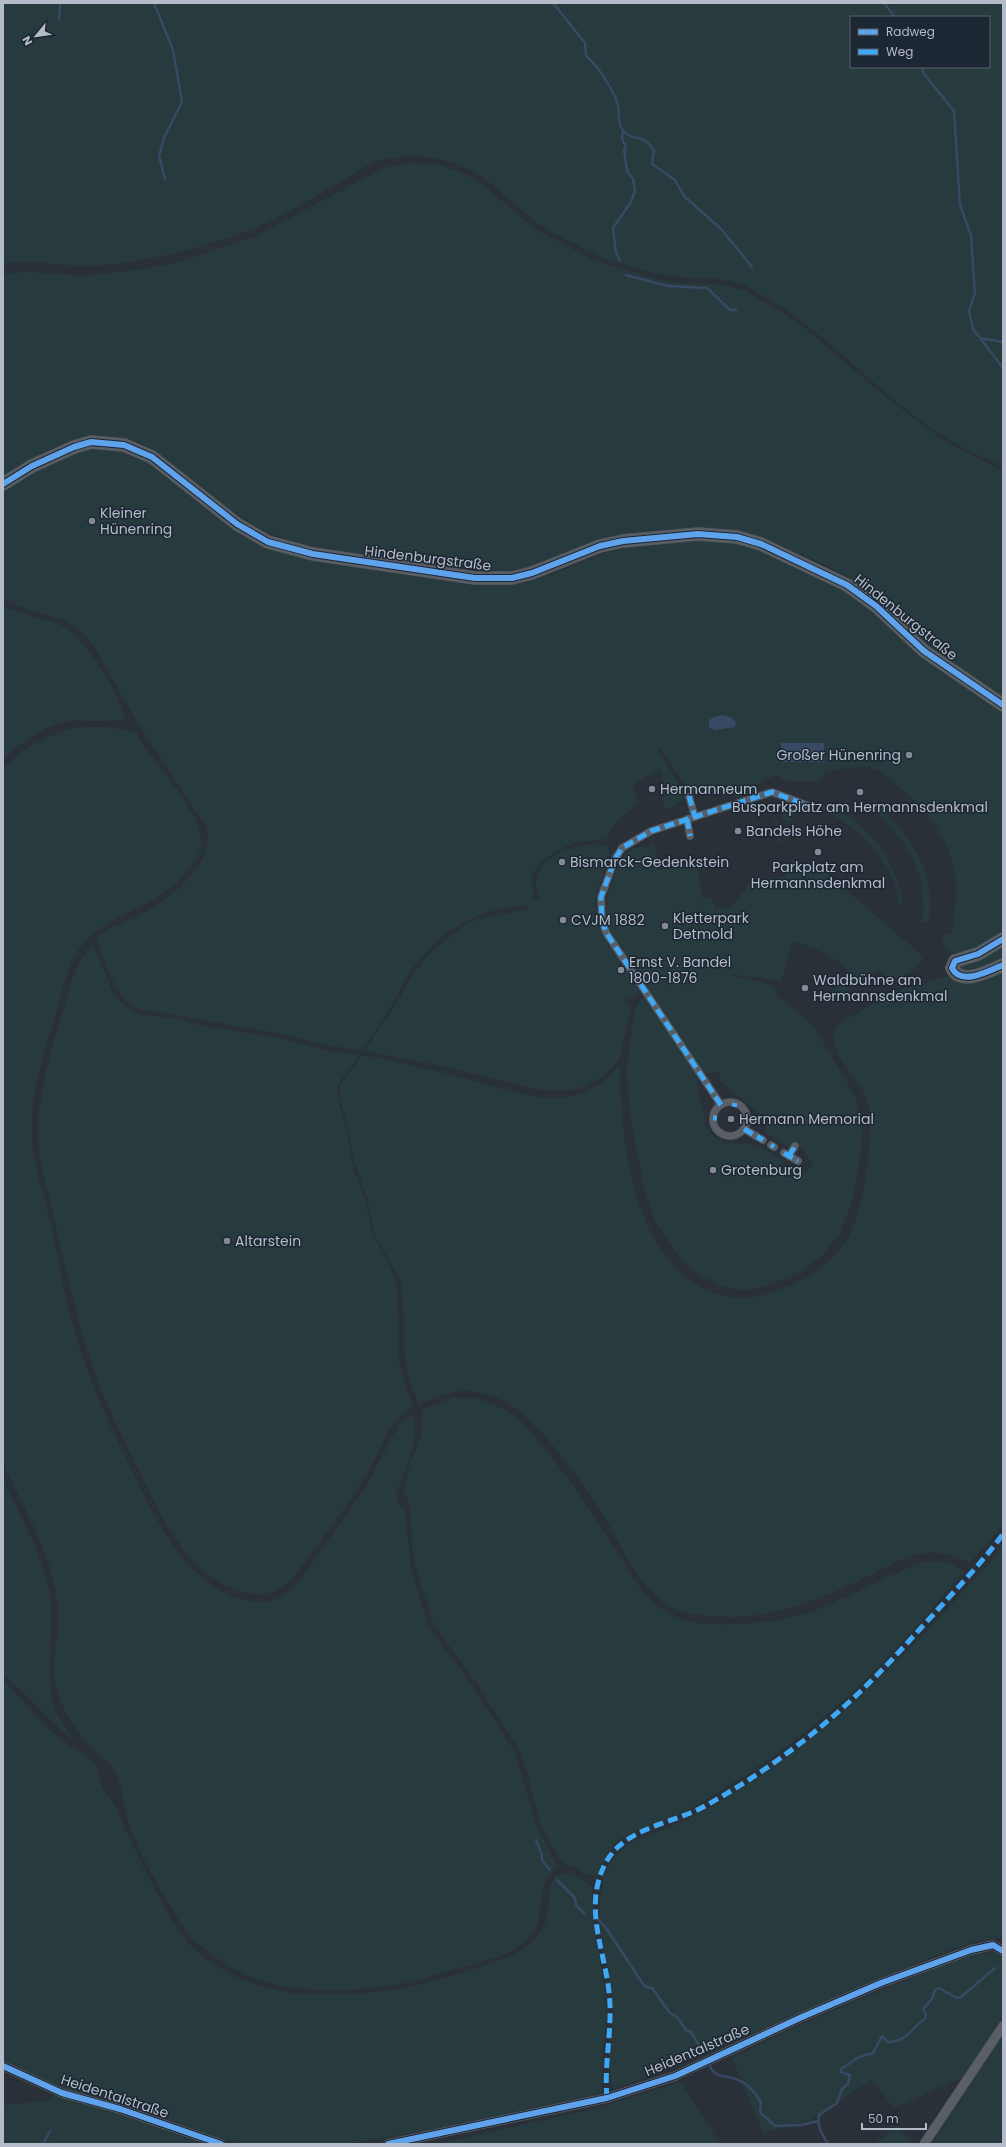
<svg xmlns="http://www.w3.org/2000/svg" width="1006" height="2147" font-family="Poppins,sans-serif">
  <rect width="100%" height="100%" fill="#2a3038"/>
  <g fill="#273a3e" fill-rule="evenodd">
    <path d="M3 3H1003V467C984 457 963 449 945 437 876 393 824 328 752 289 729 276 706 279 681 277 660 275 638 269 617 263 592 254 562 238 539 224 516 208 498 186 474 172 443 154 405 152 372 163 333 185 287 216 247 231 201 248 154 260 106 265 71 269 37 259 3 263ZM851 17H989V67H851Z"/>
    <polygon points="412,163 436,164 460,172 481,183 536,230 596,261 659,280 681,283 718,284 744,290 785,314 807,330 892,402 943,440 1003,471 1003,697 931,649 890,609 858,583 828,566 761,537 740,531 710,529 548,561 522,569 502,571 477,570 385,559 291,542 254,526 217,501 143,444 119,438 91,438 71,441 47,451 3,478 3,274 27,272 86,276 149,268 179,262 256,236 386,167"/>
    <path d="M92 448 135 453 161 470 207 510 237 531 463 582C492 585 519 585 547 576 572 568 595 554 621 548 654 540 707 536 740 540L855 596 1003 713V932C988 944 945 971 942 936L952 932 957 888 954 868 947 845 924 809 882 772 866 766 826 771 822 781H785L777 775 754 785 756 790 736 798 734 793 724 797 706 786 691 795 661 748 658 750 687 798 665 810 662 798 667 794 660 769 633 785 638 804C625 814 612 822 607 839L573 843 556 851 545 859 534 871 531 879 534 900 539 899C538 893 535 887 536 880 541 853 582 840 606 846L610 851C610 861 604 871 601 880 588 916 601 931 620 960L619 966 621 968H626L640 989 633 999 627 997 625 1003 631 1008 620 1057 617 1062 603 1076 588 1085 572 1090H541L437 1065 364 1051 397 1003 411 977 434 949 467 924 479 919 529 909 528 906C481 906 441 930 413 968 405 977 401 989 395 999 385 1017 373 1034 361 1050L331 1046 276 1033 136 1008C111 993 108 963 96 939 105 929 118 925 130 920 160 906 207 874 208 837 209 833 206 827 204 823L139 725 95 648 81 631 66 620 27 609 3 599V490L52 461Z"/>
    <path d="M3 606C23 616 45 617 64 627 83 637 124 698 124 718 117 723 81 719 69 721 45 725 20 743 3 759Z"/>
    <path d="M78 727H107L136 732C140 740 144 748 150 755 164 774 208 823 201 848 199 856 192 864 187 871 157 911 105 911 79 949 67 967 63 989 57 1010 46 1047 32 1087 32 1126 31 1161 44 1193 51 1226 59 1258 63 1290 72 1322 86 1374 108 1423 133 1472 146 1499 159 1527 178 1552 196 1577 236 1609 269 1601 280 1599 288 1592 297 1585L368 1483 399 1424 414 1414C420 1442 405 1468 396 1494L397 1502 405 1510 411 1569 428 1626 475 1689 514 1751 536 1824 557 1867C553 1872 547 1876 545 1883 537 1908 546 1925 522 1944 504 1958 476 1963 454 1969 441 1973 427 1978 413 1981 375 1991 304 1994 266 1982 237 1973 210 1956 188 1935 168 1902 146 1868 132 1832 124 1811 124 1788 113 1768 109 1762 101 1757 95 1751 78 1733 62 1713 56 1688 51 1663 59 1638 58 1613 56 1560 24 1509 3 1463V769C24 746 49 735 78 727Z"/>
    <polygon points="785,801 796,805 790,824 781,817"/>
    <path d="M871 802H876C910 837 937 871 929 923L920 922 923 919C926 867 907 841 870 806Z"/>
    <path d="M821 803C830 808 840 812 849 817 879 836 899 871 903 905L898 904C896 861 856 824 819 808Z"/>
    <polygon points="771,819 775,819 785,829 780,843 776,841 781,828 780,830"/>
    <path d="M654 844 660 870 697 863 702 898 712 899 716 909 733 906 750 881 786 876 792 859 826 873 918 952 923 959C919 968 901 980 892 978 886 978 882 974 878 970L830 1004 826 999 849 971C832 955 816 947 793 942L781 981 730 974 731 976 762 982 778 989 776 996 800 1014 814 1027 854 1094 862 1123 861 1152 852 1201 840 1233 823 1255 800 1272 779 1281 753 1289 737 1290 719 1285 697 1274 678 1255 654 1219 643 1184 631 1121 626 1071 635 1010 641 999 646 997 699 1079 696 1082 706 1125 712 1135 726 1143 748 1144 758 1148 759 1146 784 1161 782 1165 791 1173 792 1171 806 1173 805 1171 810 1170 808 1168 812 1167 810 1162H813V1160H810L804 1151 805 1149 799 1145 791 1148 766 1134 764 1115 757 1112 719 1080 720 1074 716 1072 717 1070 711 1074 704 1072 611 932C599 907 612 881 622 858 632 846 641 848 654 844Z"/>
    <path d="M93 945 113 993 120 1002 134 1012 141 1015 177 1018 197 1025 284 1039 326 1051 360 1054 338 1084 337 1096 348 1137 354 1171 365 1200 372 1232 393 1273 397 1290 399 1363 413 1407C387 1422 382 1449 367 1473 346 1508 321 1541 296 1574 277 1594 265 1599 238 1590 184 1574 158 1509 135 1463 123 1437 109 1411 99 1384 80 1334 69 1282 57 1230 51 1201 41 1174 39 1145 35 1100 50 1054 63 1011 70 988 74 962 93 945Z"/>
    <polygon points="1003,945 1003,960 976,971 959,970 959,966"/>
    <path d="M1003 969V1525L970 1563C954 1556 942 1552 925 1553 905 1555 883 1569 866 1577 816 1601 764 1622 708 1616 696 1614 685 1614 675 1609 642 1593 626 1555 609 1525 593 1495 540 1422 512 1406 502 1399 489 1394 477 1392 456 1388 439 1396 419 1404L410 1381 404 1353V1318L401 1282 375 1235 368 1201 353 1158 350 1137 340 1097V1085L362 1056H368C399 1063 430 1069 460 1077 488 1084 534 1102 561 1098 586 1095 602 1085 618 1067L620 1068C621 1140 632 1249 702 1288 724 1299 747 1301 770 1293 789 1286 809 1279 825 1265 835 1256 847 1242 852 1230 864 1204 876 1127 867 1100 860 1077 820 1048 839 1024L891 993 950 975Z"/>
    <path d="M452 1398 480 1399 508 1411 528 1428 572 1483 642 1591C654 1605 669 1616 687 1621 720 1629 784 1623 816 1610 840 1600 864 1588 888 1577 898 1573 910 1566 922 1563 940 1560 950 1561 964 1572 924 1618 883 1666 837 1706 796 1742 751 1773 704 1801 677 1818 645 1823 619 1840 605 1850 604 1871 595 1877L585 1874 574 1867 565 1865 558 1857 540 1823 526 1769 518 1748 478 1685 434 1625 415 1566 412 1545 410 1504 403 1492 408 1477V1469L422 1434V1410Z"/>
    <path d="M3 1479C19 1513 41 1552 49 1589 57 1629 42 1669 55 1709 59 1721 68 1732 76 1742 50 1722 29 1695 3 1674Z"/>
    <path d="M1003 1543V1937C994 1940 985 1940 976 1942 959 1946 941 1954 925 1960 820 2000 719 2053 613 2089 605 2061 614 2033 613 2006 611 1958 585 1911 610 1864 625 1836 660 1833 686 1820 708 1810 728 1796 748 1784 843 1722 915 1645 990 1562Z"/>
    <path d="M3 1681C23 1699 39 1721 60 1739 71 1748 87 1753 95 1765 100 1771 98 1778 101 1784 104 1791 110 1797 114 1804 128 1837 143 1868 160 1899 168 1914 177 1930 188 1943 213 1971 264 1992 301 1994 363 1998 421 1988 480 1967 496 1961 514 1956 528 1946 539 1937 546 1925 548 1912 550 1903 548 1892 551 1883 559 1863 581 1878 592 1887L594 1928 604 1983 607 2017 603 2055 602 2092 585 2098 424 2131 345 2144H242L224 2140 121 2102 70 2091 3 2063Z"/>
    <polygon points="996,1952 1003,1958 1003,2021 996,2032 963,2077 894,2108 872,2080 808,2121 763,2133 732,2058 804,2023 932,1969 970,1955"/>
    <polygon points="1003,2036 1003,2144 928,2144"/>
    <polygon points="681,2082 720,2144 437,2144 593,2109"/>
    <polygon points="59,2093 84,2104 119,2112 201,2144 3,2144 3,2105 46,2101"/>
    <polygon points="897,2126 913,2144 874,2144"/>
  </g>
  <g fill="#384963">
    <polygon points="724,715 734,719 736,723 735,727 715,730 709,727 709,720 716,716"/>
    <polygon points="781,743 824,743 824,762 782,762"/>
  </g>
  <g fill="none" stroke-linecap="round" stroke-linejoin="round">
    <g stroke="#384963" stroke-width="2.5">
      <polyline points="154,3 173,50 182,102 164,138 159,156 165,179"/>
      <path d="M553 3 585 43 586 56C596 63 611 87 616 99 621 110 616 120 622 129 628 138 636 137 644 140 648 141 652 148 654 151L652 164 675 180 684 196 721 229 752 267"/>
      <polyline points="884,3 895,17"/>
      <polyline points="59,19 60,3"/>
      <polyline points="922,67 924,74 954,111 960,205 971,235 975,293 969,311 973,329 1003,368"/>
      <polyline points="620,260 616,253 613,228 631,202 635,191 633,179 627,171 624,150 626,147 622,139 623,131"/>
      <polyline points="626,275 668,286 707,288 730,310 736,310"/>
      <polyline points="980,338 1003,342"/>
      <polyline points="536,1840 542,1855 542,1860 550,1870"/>
      <polyline points="557,1880 575,1898 576,1905 585,1914"/>
      <polyline points="597,1918 606,1928 643,1984 646,1987 652,1988 670,2013 677,2017 686,2030 691,2032 703,2052"/>
      <path d="M710 2066C716 2079 725 2075 736 2079 747 2083 755 2092 761 2102L760 2112 775 2126 801 2125 818 2121"/>
      <polyline points="43,2144 50,2131"/>
      <path d="M828 2144C822 2134 817 2127 819 2115L837 2103 842 2089 848 2084 850 2075 841 2072V2069L859 2057 873 2053 882 2036 888 2042C908 2042 910 2028 925 2019L926 2015 923 2009 932 1999 935 1990 939 1988 957 1998 961 1997 995 1968"/>
    </g>
    <defs>
      <g id="pedestrian">
        <polyline points="689,796 695,817"/>
        <polyline points="687,819 690,836"/>
        <circle cx="730" cy="1119" r="17"/>
        <polyline points="721,1105 607,934 602,922 601,897 615,859 622,848 651,831 772,792 809,806"/>
        <polyline points="744,1129 763,1140"/>
        <polyline points="771,1145 774,1147"/>
        <polyline points="784,1153 798,1161"/>
        <polyline points="789,1156 795,1146"/>
      </g>
      <g id="minor">
        <polyline points="3,2066 62,2093 120,2109 221,2144"/>
        <polyline points="388,2144 607,2098 675,2076 802,2017 881,1983 971,1950 993,1945 1003,1951"/>
        <polyline points="924,2144 1003,2026"/>
      </g>
      <g id="secondary">
        <polyline points="3,484 32,466 74,447 91,442 124,445 152,457 237,524 268,542 313,554 475,578 512,578 532,573 600,546 623,541 698,534 737,537 761,544 847,585 876,606 924,651 1003,705"/>
        <path d="M1003 939 978 954 955 961 952 968C961 987 991 970 1003 965"/>
      </g>
    </defs>
    <use href="#pedestrian" stroke="#484c53" stroke-width="8"/>
    <use href="#minor" stroke="#484c53" stroke-width="10"/>
    <use href="#secondary" stroke="#484c53" stroke-width="14"/>
    <use href="#pedestrian" stroke="#5a5e66" stroke-width="7"/>
    <use href="#minor" stroke="#5a5e66" stroke-width="9"/>
    <use href="#secondary" stroke="#595d64" stroke-width="13"/>
    <g stroke="#3fa9f5" stroke-width="5" stroke-dasharray="10 5" stroke-linecap="butt">
      <polyline points="689,796 695,817"/>
      <polyline points="687,819 690,836"/>
      <polyline points="721,1105 607,934 602,922 601,897 615,859 622,848 651,831 772,792 809,806"/>
      <polyline points="734,1107 735,1103"/>
      <polyline points="713,1118 717,1118"/>
      <polyline points="744,1129 763,1140"/>
      <polyline points="771,1145 774,1147"/>
      <polyline points="784,1153 798,1161"/>
      <polyline points="789,1156 795,1146"/>
      <path d="M607 2098C604 2066 611 2037 610 2006 609 1957 581 1912 605 1864 624 1827 673 1824 705 1806 765 1773 822 1730 870 1682 892 1661 912 1637 933 1615 957 1588 982 1563 1003 1534"/>
    </g>
    <defs>
      <g id="cycleway">
        <polyline points="3,484 32,466 74,447 91,442 124,445 152,457 237,524 268,542 313,554 475,578 512,578 532,573 600,546 623,541 698,534 737,537 761,544 847,585 876,606 924,651 1003,705"/>
        <path d="M1003 939 978 954 955 961 952 968C961 987 991 970 1003 965"/>
        <polyline points="3,2066 62,2093 120,2109 221,2144"/>
        <polyline points="388,2144 607,2098 675,2076 802,2017 881,1983 971,1950 993,1945 1003,1951"/>
      </g>
    </defs>
    <use href="#cycleway" stroke="#1d2633" stroke-width="8"/>
    <use href="#cycleway" stroke="#60a3ed" stroke-width="6"/>
  </g>
  <g fill="#848b96" stroke="#1d2633" stroke-width="1.5">
    <circle cx="92" cy="521" r="4"/>
    <circle cx="909" cy="755" r="4"/>
    <circle cx="652" cy="789" r="4"/>
    <circle cx="860" cy="792" r="4"/>
    <circle cx="738" cy="831" r="4"/>
    <circle cx="818" cy="852" r="4"/>
    <circle cx="562" cy="862" r="4"/>
    <circle cx="563" cy="920" r="4"/>
    <circle cx="665" cy="926" r="4"/>
    <circle cx="621" cy="970" r="4"/>
    <circle cx="805" cy="988" r="4"/>
    <circle cx="731" cy="1119" r="4"/>
    <circle cx="713" cy="1170" r="4"/>
    <circle cx="227" cy="1241" r="4"/>
  </g>
  <g text-anchor="middle" dominant-baseline="central" stroke-width="3" stroke-linejoin="round" paint-order="stroke">
    <g font-size="14" fill="#b4bcc9" stroke="#1d2633" text-anchor="start">
      <text x="100" y="513">Kleiner<tspan x="100" dy="16">Hünenring</tspan></text>
      <text x="901" y="755" text-anchor="end">Großer Hünenring</text>
      <text x="660" y="789">Hermanneum</text>
      <text x="860" y="807" text-anchor="middle">Busparkplatz am Hermannsdenkmal</text>
      <text x="746" y="831">Bandels Höhe</text>
      <text x="570" y="862">Bismarck-Gedenkstein</text>
      <text x="818" y="867" text-anchor="middle">Parkplatz am<tspan x="818" dy="16">Hermannsdenkmal</tspan></text>
      <text x="673" y="918">Kletterpark<tspan x="673" dy="16">Detmold</tspan></text>
      <text x="571" y="920">CVJM 1882</text>
      <text x="629" y="962">Ernst V. Bandel<tspan x="629" dy="16">1800-1876</tspan></text>
      <text x="813" y="980">Waldbühne am<tspan x="813" dy="16">Hermannsdenkmal</tspan></text>
      <text x="739" y="1119">Hermann Memorial</text>
      <text x="721" y="1170">Grotenburg</text>
      <text x="235" y="1241">Altarstein</text>
    </g>
    <g font-size="14" fill="#b4bcc9" stroke="#1d2633">
      <text transform="translate(428 558) rotate(7)">Hindenburgstraße</text>
      <text transform="translate(906 617) rotate(39)">Hindenburgstraße</text>
      <text transform="translate(697 2050) rotate(-23)">Heidentalstraße</text>
      <text transform="translate(115 2096) rotate(18)">Heidentalstraße</text>
    </g>
  </g>
  <rect width="1006" height="2147" fill="none" stroke="#b4bcc9" stroke-width="8"/>
  <rect x="850" y="16" width="140" height="52" fill="#1d2633" stroke="#59626f"/>
  <rect x="858" y="29" width="20" height="6" fill="#60a3ed" stroke="#59626f"/>
  <text x="886" y="36" font-size="12" fill="#b4bcc9">Radweg</text>
  <rect x="858" y="49" width="20" height="6" fill="#3fa9f5" stroke="#59626f"/>
  <text x="886" y="56" font-size="12" fill="#b4bcc9">Weg</text>
  <g transform="translate(36 36) rotate(241)" stroke="#1d2633" stroke-width="3" paint-order="stroke">
  <path d="M0-3L7 15L0 10L-7 15Z" fill="#b4bcc9"/>
  <text y="-6" font-size="11" font-weight="bold" text-anchor="middle" fill="#b4bcc9">N</text>
  </g>
  <path d="M862 2123v6h64v-6" fill="none" stroke="#b4bcc9" stroke-width="2"/>
  <text x="868" y="2123" font-size="12" fill="#b4bcc9" stroke="#1d2633" stroke-width="3" paint-order="stroke">50 m</text>
</svg>
